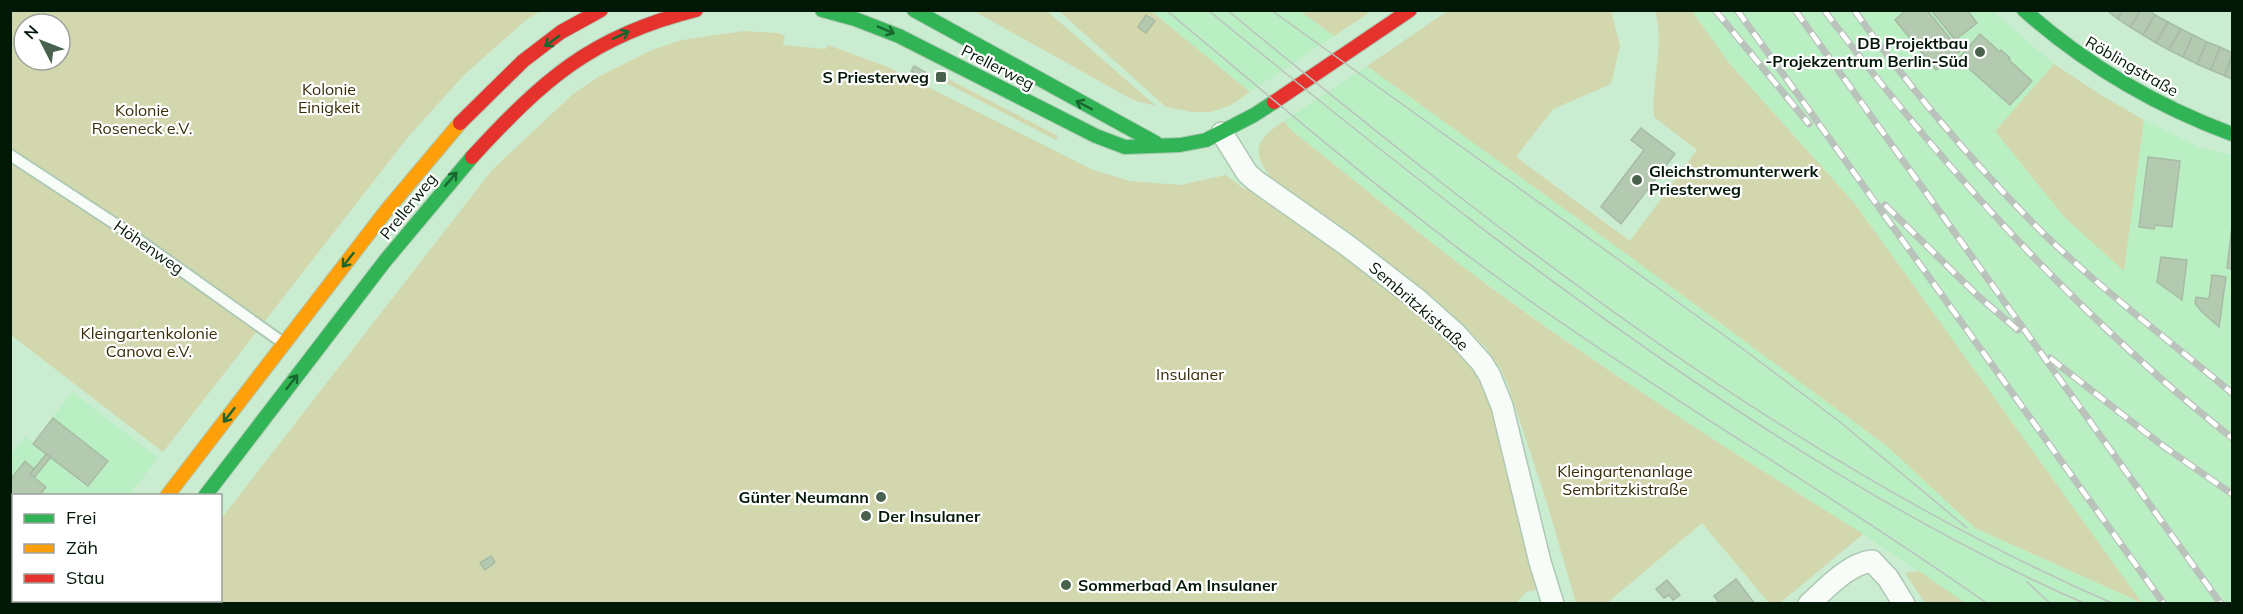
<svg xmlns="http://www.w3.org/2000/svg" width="2243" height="614" font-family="Mulish,sans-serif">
  <rect width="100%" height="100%" fill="#caecd0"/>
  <g fill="#baefc4">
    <polygon points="1151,11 1300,11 1334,36 1250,92"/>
    <polygon points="1692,11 1993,11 2054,64 1995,131 2124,270 2144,120 2199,147 2232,155 2232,603 2142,604 1855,204 1729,63"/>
    <polygon points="1367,66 1617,247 1888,447 1975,528 2141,603 1965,603 1863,534 1687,423 1555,333 1458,263 1291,130 1284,121"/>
    <polygon points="72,392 158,458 129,495 14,496 14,600 48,601 46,603 11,603 10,456 25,437 33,443"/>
  </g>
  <g fill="#d3d7ae" fill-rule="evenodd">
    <path d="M1449 10 1611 11 1620 46 1611 84 1553 109 1516 157 1630 241 1697 150 1654 117C1651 81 1665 45 1655 11H1692L1729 63 1855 204 2142 603 1975 528 1888 447 1617 247 1367 66Z"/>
    <path d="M10 11H541L526 20 465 74 408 137 163 452 11 335ZM24 24H60V60H24Z"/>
    <polygon points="974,11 1047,11 1156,106 1133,100"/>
    <polygon points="1059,11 1151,11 1250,92 1231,105 1211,112 1192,112 1166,107"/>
    <polygon points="1300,11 1372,11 1334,36"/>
    <polygon points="744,31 778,33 785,36 783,45 826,49 828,45 888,67 1093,170 1130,181 1181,185 1226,175 1244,189 1249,185 1371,272 1473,364 1497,414 1536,590 1526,592 1516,604 162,604 164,601 220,600 221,519 492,170 573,94 598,77 652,50 682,40"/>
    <polygon points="2054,64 2104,97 2144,120 2124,271 2064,217 1995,131"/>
    <polygon points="948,79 1058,136 1056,140 946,83"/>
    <path d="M1284 121 1291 130C1347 174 1402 220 1458 263 1588 361 1726 448 1863 534L1780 603H1769L1702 523 1607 603H1576L1547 503 1509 388 1502 371 1486 348 1461 322 1430 295 1356 238 1275 182C1250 153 1254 141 1284 121Z"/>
    <polygon points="1919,571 1965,603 1925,603 1905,573"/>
  </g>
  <g fill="#b4cab0" stroke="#a6bba3" stroke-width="1.5">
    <polygon points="1906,10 1927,10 1960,51 1936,70 1895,20"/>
    <polygon points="1931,10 1967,10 1977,23 1955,40"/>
    <polygon points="2106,10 2123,10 2118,19"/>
    <polygon points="2123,10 2141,10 2130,27 2118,19"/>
    <polygon points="2141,10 2149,10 2155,15 2143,35 2130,27"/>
    <polygon points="1146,15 1155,21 1146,33 1138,27"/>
    <polygon points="2155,15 2168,22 2156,43 2143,35"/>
    <polygon points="2168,22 2181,29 2169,50 2156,43"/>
    <polygon points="2181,29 2193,35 2183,57 2169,50"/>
    <polygon points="1980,34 2000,52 2001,50 2010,58 2009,60 2032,81 2010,105 1958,59"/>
    <polygon points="2193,35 2207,42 2197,64 2183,57"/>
    <polygon points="2207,42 2220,47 2211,70 2197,64"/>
    <polygon points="2220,47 2232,53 2225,76 2211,70"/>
    <polygon points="2232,56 2232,79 2225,76"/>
    <polygon points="914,66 925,72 923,76 911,71"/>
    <polygon points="1641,128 1675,154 1621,224 1601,207 1644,150 1631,140"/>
    <polygon points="2148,157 2180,161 2172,227 2155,225 2154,229 2139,227"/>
    <polygon points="2232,226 2232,269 2227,268"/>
    <polygon points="2161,257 2187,260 2182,300 2157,282"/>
    <polygon points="2212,275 2226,277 2219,327 2202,312 2195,303 2196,297 2209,299"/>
    <polygon points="53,418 108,461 88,486 33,444"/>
    <polygon points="46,454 51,457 34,478 30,474"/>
    <polygon points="25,461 34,469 30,474 46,487 39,496 14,496 14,529 10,533 10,480"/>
    <polygon points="491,556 495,562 485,570 480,563"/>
    <polygon points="1736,579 1755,604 1720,604 1714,596"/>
    <polygon points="1667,580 1680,595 1673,600 1669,595 1664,598 1656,589"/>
  </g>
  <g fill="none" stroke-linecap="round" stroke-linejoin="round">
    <defs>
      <polyline id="lane" points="10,155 126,231 282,342"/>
      <g id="street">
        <polyline points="1222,133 1247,173 1256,181 1348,246 1418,300 1456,334 1482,363 1490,376 1502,406 1540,562 1553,604"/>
        <path d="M1809 604C1827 588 1848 564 1872 561L1888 578 1904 604"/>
      </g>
      <g id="fast">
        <polyline points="822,10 855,19 899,36 1096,136 1125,147 1180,145 1206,140 1254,115 1274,102"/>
        <polyline points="914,10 1156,143"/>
        <path d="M2024 10C2086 65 2154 105 2232 134"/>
        <polyline points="205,496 385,261 472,157"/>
        <polyline points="84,604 86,600"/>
      </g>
      <g id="slow">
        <polyline points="167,496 386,211 460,123"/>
        <polyline points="131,604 133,600"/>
      </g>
      <g id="jam">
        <polyline points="1274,102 1410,10"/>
        <polyline points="460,123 523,61 561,32 601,10"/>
        <path d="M472 157C543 80 591 36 696 10"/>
      </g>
    </defs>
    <use href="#lane" stroke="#aec9b3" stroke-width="14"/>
    <use href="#street" stroke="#aec9b3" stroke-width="24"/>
    <use href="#fast" stroke="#aec9b3" stroke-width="16"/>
    <use href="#slow" stroke="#aec9b3" stroke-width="16"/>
    <use href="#jam" stroke="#aec9b3" stroke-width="16"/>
    <use href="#lane" stroke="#f7fcf8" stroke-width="10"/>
    <use href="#street" stroke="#f7fcf8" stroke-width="21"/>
    <use href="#fast" stroke="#30b455" stroke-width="14"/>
    <use href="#slow" stroke="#ff9f0a" stroke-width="14"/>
    <use href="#jam" stroke="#e5322d" stroke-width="14"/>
    <g stroke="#bac2bc" stroke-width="1.5">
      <path d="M1166 10C1280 105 1392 202 1512 288 1667 399 1832 494 1988 604"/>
      <path d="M1208 10C1387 157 1568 301 1763 427 1866 493 1973 555 2086 604"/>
      <path d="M1227 10C1501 235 1787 462 2114 604"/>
      <polyline points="1271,10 1743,349 1840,422 1967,528"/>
      <polyline points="2027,582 2051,604"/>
    </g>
    <defs>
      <g id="rail">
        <polyline points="1715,10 1809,124"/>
        <polyline points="1737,10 2164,604"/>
        <polyline points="1795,10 2221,604"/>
        <path d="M1824 10C1943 168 2077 315 2232 438"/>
        <path d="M1854 10C1912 91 1977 168 2048 238 2106 293 2171 342 2232 393"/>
        <polyline points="1885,205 1978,296 2018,330"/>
        <polyline points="2050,358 2159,443 2232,494"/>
      </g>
    </defs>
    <use href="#rail" stroke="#bac2bc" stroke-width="7"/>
    <use href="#rail" stroke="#fff" stroke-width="4.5" stroke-dasharray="14" stroke-linecap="butt"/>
  </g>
  <defs><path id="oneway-shaft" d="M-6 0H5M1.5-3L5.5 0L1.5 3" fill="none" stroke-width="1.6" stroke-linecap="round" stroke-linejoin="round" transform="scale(1.5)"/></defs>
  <g stroke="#19662e">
    <use href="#oneway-shaft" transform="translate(886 30) rotate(23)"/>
    <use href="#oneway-shaft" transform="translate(621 35) rotate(-25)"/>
    <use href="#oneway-shaft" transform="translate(552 41) rotate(144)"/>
    <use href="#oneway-shaft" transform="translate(1084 105) rotate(-152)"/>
    <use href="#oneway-shaft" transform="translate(451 179) rotate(-49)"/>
    <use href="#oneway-shaft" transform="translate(348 260) rotate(128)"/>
    <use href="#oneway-shaft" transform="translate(292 382) rotate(-52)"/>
    <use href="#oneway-shaft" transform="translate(229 415) rotate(128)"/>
  </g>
  <g fill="#48624d" stroke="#fff" stroke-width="2">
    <circle cx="1980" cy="52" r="6"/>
    <rect x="935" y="71" width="12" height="12" rx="3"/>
    <circle cx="1637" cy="180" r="6"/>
    <circle cx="881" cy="497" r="6"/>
    <circle cx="866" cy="516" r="6"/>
    <circle cx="1066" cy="585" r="6"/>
  </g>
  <g text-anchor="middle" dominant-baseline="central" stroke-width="4.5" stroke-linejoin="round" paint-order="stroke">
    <g font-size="16" font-weight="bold" fill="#021807" stroke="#fff" text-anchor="end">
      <text x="1968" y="43">DB Projektbau<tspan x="1968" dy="18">-Projekzentrum Berlin-Süd</tspan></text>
      <text x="929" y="77">S Priesterweg</text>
      <text x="1649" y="171" text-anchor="start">Gleichstromunterwerk<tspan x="1649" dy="18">Priesterweg</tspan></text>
      <text x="869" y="497">Günter Neumann</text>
      <text x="878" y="516" text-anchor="start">Der Insulaner</text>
      <text x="1078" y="585" text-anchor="start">Sommerbad Am Insulaner</text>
    </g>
    <g font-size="16" fill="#021807" stroke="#fff">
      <text transform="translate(2132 66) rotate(30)">Röblingstraße</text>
      <text transform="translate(998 67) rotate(27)">Prellerweg</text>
      <text transform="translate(408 206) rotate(-51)">Prellerweg</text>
      <text transform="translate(149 247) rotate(35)">Höhenweg</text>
      <text transform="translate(1419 306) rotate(41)">Sembritzkistraße</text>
    </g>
    <g font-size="16" fill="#382b06" stroke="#fff">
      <text x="329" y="89">Kolonie<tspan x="329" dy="18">Einigkeit</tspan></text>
      <text x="142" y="110">Kolonie<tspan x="142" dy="18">Roseneck e.V.</tspan></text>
      <text x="149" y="333">Kleingartenkolonie<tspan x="149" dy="18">Canova e.V.</tspan></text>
      <text x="1190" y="374">Insulaner</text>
      <text x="1625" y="471">Kleingartenanlage<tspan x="1625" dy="18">Sembritzkistraße</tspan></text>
    </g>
  </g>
  <rect width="2243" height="614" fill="none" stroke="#021807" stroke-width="24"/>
  <rect x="12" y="494" width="210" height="108" fill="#ffffff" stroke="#9aa39c" stroke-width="1.5"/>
  <rect x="24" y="514" width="30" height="9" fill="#30b455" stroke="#9aa39c" stroke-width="1.5"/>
  <text x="66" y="524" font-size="18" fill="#021807">Frei</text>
  <rect x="24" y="544" width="30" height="9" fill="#ff9f0a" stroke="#9aa39c" stroke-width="1.5"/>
  <text x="66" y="554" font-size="18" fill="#021807">Zäh</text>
  <rect x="24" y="574" width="30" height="9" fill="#e5322d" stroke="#9aa39c" stroke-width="1.5"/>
  <text x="66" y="584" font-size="18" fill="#021807">Stau</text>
  <g transform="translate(42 42) rotate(312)"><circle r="28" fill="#ffffff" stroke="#9aa39c" stroke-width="1.5"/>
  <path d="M0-4.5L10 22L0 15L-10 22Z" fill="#48624d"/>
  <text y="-9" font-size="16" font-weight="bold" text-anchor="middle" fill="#021807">N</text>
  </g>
</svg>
